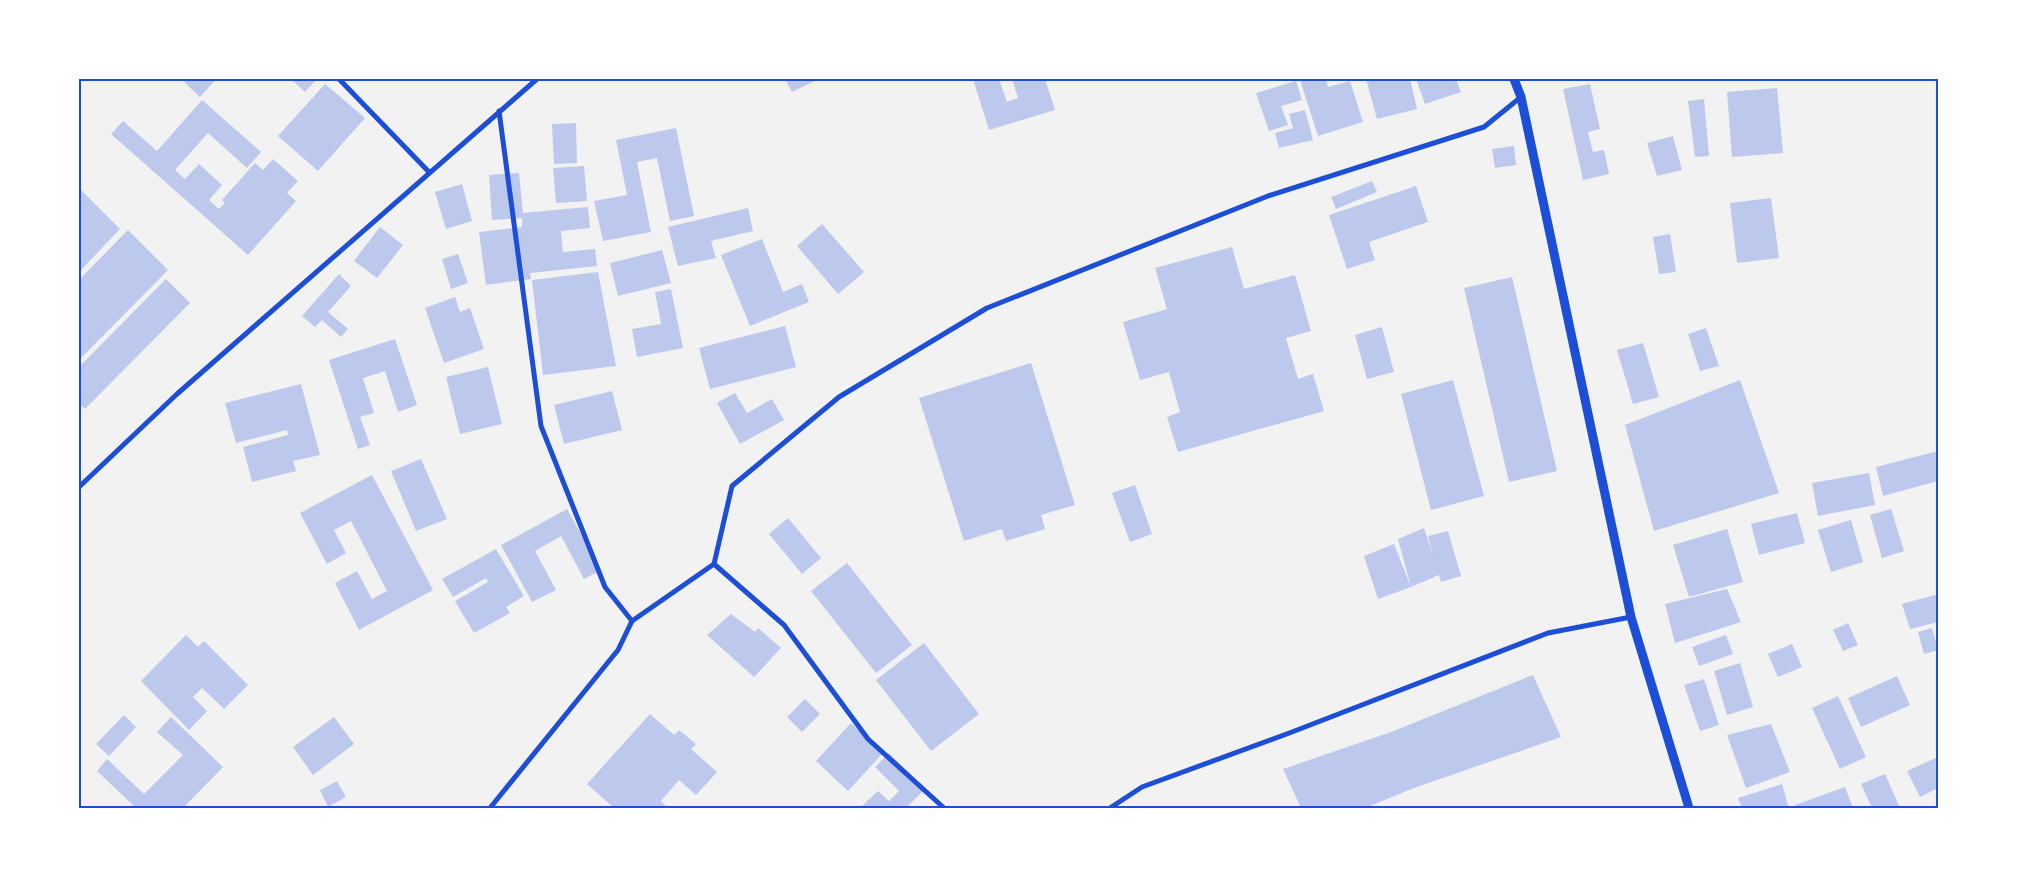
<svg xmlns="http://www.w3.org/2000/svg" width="2017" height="887" font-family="Raleway,sans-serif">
  <rect width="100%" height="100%" fill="#f2f2f2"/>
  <g fill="#bdc9ec">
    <polygon points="187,79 216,79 200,97 184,82"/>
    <polygon points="291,79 317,79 305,92"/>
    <polygon points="785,79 819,79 792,92"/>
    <polygon points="973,79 999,79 1007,102 1018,98 1012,79 1045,79 1055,110 989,130"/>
    <polygon points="1303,79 1326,79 1328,87 1350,81 1363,122 1318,136 1300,80"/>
    <polygon points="1366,79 1410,79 1417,109 1377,119"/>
    <polygon points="1416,79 1456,79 1461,92 1425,104"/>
    <polygon points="1296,81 1302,100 1281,106 1288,125 1269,131 1256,93"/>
    <polygon points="325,84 365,118 318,171 278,136"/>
    <polygon points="1590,84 1600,129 1588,132 1593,152 1604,150 1609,174 1583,180 1563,89"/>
    <polygon points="1777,88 1783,153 1732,157 1727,92"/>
    <polygon points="1704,99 1709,156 1695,157 1688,101"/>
    <polygon points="202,100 261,152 247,168 208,133 175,170 185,179 199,164 222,185 209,200 219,209 225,203 222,200 255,163 263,170 273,159 298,181 287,193 296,201 248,255 111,134 123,121 157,151"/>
    <polygon points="1305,110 1313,140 1279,148 1275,133 1293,128 1289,114"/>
    <polygon points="576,123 577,163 554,164 552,124"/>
    <polygon points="676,128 694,216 670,221 657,158 637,162 651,232 603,241 594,201 627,195 616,140"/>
    <polygon points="1673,136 1682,170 1657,176 1647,143"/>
    <polygon points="1514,146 1516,165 1495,168 1492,149"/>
    <polygon points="584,166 587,201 556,203 553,168"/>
    <polygon points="519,173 523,213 588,207 590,228 561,231 563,252 595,249 597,266 530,273 531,279 486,285 479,232 522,227 522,218 492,220 489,175"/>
    <polygon points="1372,181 1377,192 1336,209 1331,197"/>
    <polygon points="462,184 472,221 446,229 435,192"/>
    <polygon points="1416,186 1428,222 1369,242 1375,260 1347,269 1329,215"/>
    <polygon points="79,188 120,229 79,272"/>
    <polygon points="1771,198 1779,258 1737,263 1730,203"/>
    <polygon points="748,208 753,231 711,241 716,258 678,266 668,227"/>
    <polygon points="822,224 864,272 838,294 797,246"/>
    <polygon points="380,227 403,245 377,278 354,261"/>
    <polygon points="128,230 168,270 79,360 79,280"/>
    <polygon points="1670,234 1676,272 1659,274 1653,237"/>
    <polygon points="762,239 783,292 802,284 809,302 750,326 721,255"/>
    <polygon points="1232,247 1244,289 1295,275 1311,331 1286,338 1298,379 1313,374 1324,411 1178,452 1167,417 1180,412 1169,372 1140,380 1123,322 1167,309 1155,268"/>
    <polygon points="662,250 671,283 618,296 610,263"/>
    <polygon points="458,254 468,283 451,289 442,259"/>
    <polygon points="598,272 616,366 543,375 532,280"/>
    <polygon points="339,274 351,286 328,312 348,329 341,337 322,320 315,327 302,316"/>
    <polygon points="1512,277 1557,471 1509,482 1464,288"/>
    <polygon points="166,279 190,303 85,409 79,403 79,367"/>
    <polygon points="671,289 683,348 637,357 632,329 661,324 655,292"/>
    <polygon points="455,297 460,312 470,308 484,349 444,363 425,308"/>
    <polygon points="785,326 796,367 710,389 699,348"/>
    <polygon points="1382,327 1394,372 1367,379 1355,335"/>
    <polygon points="1706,328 1719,366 1700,371 1688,334"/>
    <polygon points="395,339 417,405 398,412 385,371 363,378 374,413 360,417 370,445 358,449 329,360"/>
    <polygon points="1643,343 1659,397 1633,404 1617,350"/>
    <polygon points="1031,363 1075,505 1041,515 1045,529 1006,541 1002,529 964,541 919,398"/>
    <polygon points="488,367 502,424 460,434 446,377"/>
    <polygon points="1453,380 1484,496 1431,510 1401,394"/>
    <polygon points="1740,380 1779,493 1654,531 1625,425"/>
    <polygon points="301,384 320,455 293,461 296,471 252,482 243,447 288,435 287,430 236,443 225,403"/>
    <polygon points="612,391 622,430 564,444 554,405"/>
    <polygon points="735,393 747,413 772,399 784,420 740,444 717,403"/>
    <polygon points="1938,451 1938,481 1883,496 1876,467"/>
    <polygon points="421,459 447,519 416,531 391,471"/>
    <polygon points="1869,473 1875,505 1818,516 1812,483"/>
    <polygon points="372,475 433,590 359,630 335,583 357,571 372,599 387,591 351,521 334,530 346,553 327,564 300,513"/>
    <polygon points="1135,485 1152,534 1130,542 1112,493"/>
    <polygon points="567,509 601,570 584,579 561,536 535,551 556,590 532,602 501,545"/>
    <polygon points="1891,509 1904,551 1882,558 1870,515"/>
    <polygon points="1797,513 1805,543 1759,555 1751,524"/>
    <polygon points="788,518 821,558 802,574 769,534"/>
    <polygon points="1851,520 1863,562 1831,572 1818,530"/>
    <polygon points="1424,528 1433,555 1428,536 1448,531 1461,576 1441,582 1439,575 1411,587 1398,539"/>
    <polygon points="1727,529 1743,582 1689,597 1673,545"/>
    <polygon points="1394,544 1411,587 1378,599 1364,556"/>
    <polygon points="496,549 524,596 506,607 510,613 474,633 455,601 488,582 486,578 453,597 442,579"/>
    <polygon points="847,563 912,645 876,673 811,591"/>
    <polygon points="1727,589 1741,622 1675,643 1665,604"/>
    <polygon points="1938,594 1938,622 1910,629 1902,604"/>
    <polygon points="731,614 755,632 758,628 781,648 754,677 707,635"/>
    <polygon points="1848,623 1858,645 1843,651 1833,630"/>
    <polygon points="1932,628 1938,650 1924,654 1918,632"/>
    <polygon points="186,635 198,647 204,641 248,685 224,709 202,688 193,697 207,711 189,730 141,681"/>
    <polygon points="1726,635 1733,654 1699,666 1692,647"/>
    <polygon points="924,643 979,714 931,751 876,680"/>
    <polygon points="1792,644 1802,667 1778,677 1768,654"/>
    <polygon points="1740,663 1753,707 1727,715 1714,671"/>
    <polygon points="1533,675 1561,737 1414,788 1365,808 1301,808 1283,769 1391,732"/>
    <polygon points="1897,676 1910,705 1861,727 1848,698"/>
    <polygon points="1704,679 1719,725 1700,731 1684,685"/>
    <polygon points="1838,696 1866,757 1840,769 1812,708"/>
    <polygon points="805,699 820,714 802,732 787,717"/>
    <polygon points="650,714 674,735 679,730 696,744 691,749 717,772 696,795 679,780 661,801 668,808 614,808 587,784"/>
    <polygon points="124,715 136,727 109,756 96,744"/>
    <polygon points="171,717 223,767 183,808 136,808 97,771 107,759 144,794 183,755 157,732"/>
    <polygon points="334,717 354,744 313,775 293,747"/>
    <polygon points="851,723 883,753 848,791 816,761"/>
    <polygon points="1771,724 1790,772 1746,788 1727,735"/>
    <polygon points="889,753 925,789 906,808 865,808 862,806 878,791 889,801 899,791 875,767"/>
    <polygon points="1938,757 1938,788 1920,797 1907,771"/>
    <polygon points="1885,774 1900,808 1872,808 1861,784"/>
    <polygon points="337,781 346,797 328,807 320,790"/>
    <polygon points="1782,784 1789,808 1742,808 1738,798"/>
    <polygon points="1845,787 1853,808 1797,808 1795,805"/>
  </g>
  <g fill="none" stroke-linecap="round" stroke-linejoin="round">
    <g stroke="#1d4ed8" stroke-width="5">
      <polyline points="339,79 429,172"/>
      <polyline points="499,111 541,426 605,587 632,621"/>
      <polyline points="79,487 177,394 537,79"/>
      <polyline points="714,564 784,625 868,739 944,808"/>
      <polyline points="490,808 618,650 632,621 714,564 732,486 839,397 987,308 1268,196 1484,127 1521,97"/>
      <polyline points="1110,808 1142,787 1292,732 1548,633 1631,617"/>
    </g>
    <polyline stroke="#1d4ed8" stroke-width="9" points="1514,79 1521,97 1631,617 1689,808"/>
  </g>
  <rect width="2017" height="887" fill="none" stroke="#ffffff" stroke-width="160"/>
  <rect x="80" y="80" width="1857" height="727" fill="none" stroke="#1d4ed8" stroke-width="2"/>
</svg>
